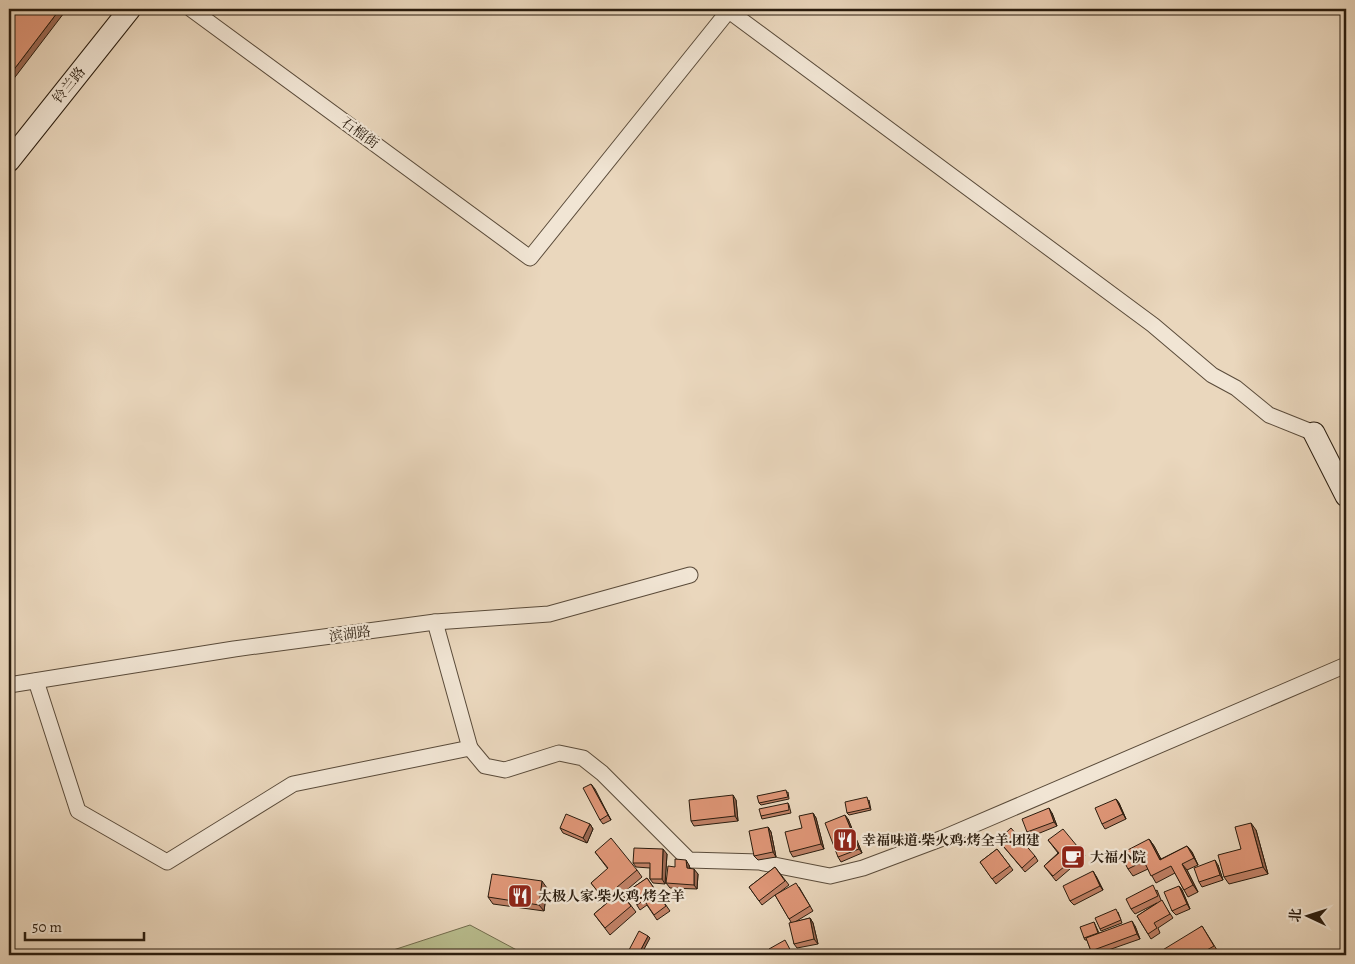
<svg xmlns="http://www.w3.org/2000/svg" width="1355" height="964" font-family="Alegreya,'Noto Serif SC',serif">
  <rect width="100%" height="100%" fill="#ead7bd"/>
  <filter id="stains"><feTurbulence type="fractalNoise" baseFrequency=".004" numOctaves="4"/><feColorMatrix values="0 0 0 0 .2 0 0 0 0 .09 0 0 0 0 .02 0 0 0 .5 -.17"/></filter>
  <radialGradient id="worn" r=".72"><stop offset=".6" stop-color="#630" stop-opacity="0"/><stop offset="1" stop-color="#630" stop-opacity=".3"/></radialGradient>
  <polygon fill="#b9be8f" stroke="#726d4e" points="470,925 526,955 378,955"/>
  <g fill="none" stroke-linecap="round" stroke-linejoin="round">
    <defs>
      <g id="street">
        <polyline points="191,9 530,258 730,9"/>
        <polyline points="729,11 1153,325 1212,375 1236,388 1269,415 1314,433"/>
        <polyline points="435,622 470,748"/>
        <polyline points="36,681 78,811 167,862 293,784 470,748 485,766 505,770 559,753 583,758 602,773 689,860 759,862 830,876 863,868 943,838 1346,665"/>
        <polyline points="9,685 234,649 435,622 549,614 690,575"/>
      </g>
      <g id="secondary">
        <polyline points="9,161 130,9"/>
        <polyline points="1314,433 1346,496"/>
      </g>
    </defs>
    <use href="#street" stroke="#5a4b3a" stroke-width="17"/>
    <use href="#secondary" stroke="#2a1c0e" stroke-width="23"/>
    <use href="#street" stroke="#f1e5d4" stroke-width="15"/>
    <use href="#secondary" stroke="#f1e5d4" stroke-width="21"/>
  </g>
  <g fill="#c08166" stroke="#2a1c0e">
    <polygon points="591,784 611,820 603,824 600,820"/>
    <polygon points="788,792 789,799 761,805 759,803"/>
    <polygon points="1116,799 1119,803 1126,819 1105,829 1102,824"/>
    <polygon points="736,800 738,821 694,826 691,821"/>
    <polygon points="869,800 871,810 849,815 847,813"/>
    <polygon points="788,803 789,805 791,813 762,819 761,816"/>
    <polygon points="813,813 816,818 824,849 793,857 790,852 802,828"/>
    <polygon points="1052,813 1057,826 1030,837 1027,832"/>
    <polygon points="848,819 862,853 841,862 838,857"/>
    <polygon points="590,824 593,829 587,843 563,833 560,828"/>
    <polygon points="768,827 771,832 776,857 758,860 754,856"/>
    <polygon points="1256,830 1268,874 1229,884 1224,877 1241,849"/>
    <polygon points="1149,839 1154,846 1161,859 1187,846 1192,852 1198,865 1187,870 1198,892 1188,897 1184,890 1175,873 1156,883 1148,869 1133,876 1128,869"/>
    <polygon points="998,840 1035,856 1038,861 1025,872"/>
    <polygon points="1048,840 1082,852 1085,856 1056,881 1044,866 1058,853"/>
    <polygon points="997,849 1013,870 996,884 980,862"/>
    <polygon points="595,852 637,870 642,877 622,894 636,912 610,935 594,914 607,903 591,883 608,869"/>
    <polygon points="667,854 665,884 653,883 650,879 650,868 636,867 633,863"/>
    <polygon points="689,865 690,868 698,874 697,889 670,888 666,883 675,867"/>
    <polygon points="1218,865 1223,880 1202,887 1199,882"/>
    <polygon points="775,867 789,885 776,895 799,887 813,911 795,922 810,918 813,923 818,944 797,948 794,944 791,922 775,895 762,905 749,887"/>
    <polygon points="1096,876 1103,890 1074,905 1070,901"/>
    <polygon points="647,878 670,911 657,920 647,905 640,910 628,891"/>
    <polygon points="1179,886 1182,890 1190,909 1176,915 1172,911"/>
    <polygon points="547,888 544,911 493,904 488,897"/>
    <polygon points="1157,890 1161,900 1173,918 1158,928 1160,933 1151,939 1137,916 1157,903 1135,914 1131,909"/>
    <polygon points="1118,912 1122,923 1101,931 1100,929"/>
    <polygon points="1094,922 1099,933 1135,926 1140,939 1094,955 1091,951 1087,940 1085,940 1084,938"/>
    <polygon points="1202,926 1217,950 1209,955 1164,955"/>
  </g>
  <g fill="#9c6953" stroke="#2a1c0e">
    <polygon points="60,9 67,9 9,85 9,76"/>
    <polygon points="591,784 595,789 611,820 608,815"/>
    <polygon points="733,795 736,800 738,821 735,816"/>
    <polygon points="1116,799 1119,803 1126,819 1123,814"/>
    <polygon points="1049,808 1052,813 1057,826 1054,822"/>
    <polygon points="813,813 816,818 824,849 821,844"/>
    <polygon points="845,815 848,819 862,853 859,849"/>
    <polygon points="1251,823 1256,830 1268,874 1263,867"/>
    <polygon points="590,824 593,829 587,843 583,838"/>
    <polygon points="768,827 771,832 776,857 773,852"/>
    <polygon points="1149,839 1154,846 1165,867 1160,860"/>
    <polygon points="1187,846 1192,852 1198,865 1194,858"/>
    <polygon points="663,849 667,854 665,884 662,879"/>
    <polygon points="686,860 689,865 690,873 687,868"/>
    <polygon points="1215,860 1218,865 1223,880 1220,875"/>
    <polygon points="1182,864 1187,870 1198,892 1193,885"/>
    <polygon points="694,869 698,874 697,889 694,885"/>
    <polygon points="1093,871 1096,876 1103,890 1100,886"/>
    <polygon points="542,881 547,888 544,911 539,905"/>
    <polygon points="1179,886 1182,890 1190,909 1187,904"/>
    <polygon points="810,918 813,923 818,944 814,939"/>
    <polygon points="1132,921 1135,926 1140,939 1137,934"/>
    <polygon points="648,936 650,938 641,955 638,955"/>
  </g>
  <g fill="#df9677" stroke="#2a1c0e">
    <polygon points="18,9 60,9 9,76 9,21"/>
    <polygon points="591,784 608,815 600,820 583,788"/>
    <polygon points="786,790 788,797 759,803 757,796"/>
    <polygon points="733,795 735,816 691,821 689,800"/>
    <polygon points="867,797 870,808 847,813 845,802"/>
    <polygon points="1116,799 1123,814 1102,824 1095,808"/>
    <polygon points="788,803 789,810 761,816 759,809"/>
    <polygon points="1049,808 1054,822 1027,832 1022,819"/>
    <polygon points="813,813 821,844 790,852 785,832 802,828 799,816"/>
    <polygon points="566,814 590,824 583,838 560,828"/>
    <polygon points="845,815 859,849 838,857 825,823"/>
    <polygon points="1251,823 1263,867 1224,877 1218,855 1241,849 1235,827"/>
    <polygon points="768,827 773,852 754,856 749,831"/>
    <polygon points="1011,828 1035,856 1022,868 998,840"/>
    <polygon points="1063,829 1082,852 1053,876 1044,866 1059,853 1048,840"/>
    <polygon points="611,838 637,870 616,888 631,906 605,928 594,914 607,903 591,883 608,868 595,852"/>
    <polygon points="1149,839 1160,860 1187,846 1194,858 1182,864 1193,885 1184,890 1171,866 1151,876 1144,861 1128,869 1120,854"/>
    <polygon points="634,848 663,849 662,879 650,879 650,863 633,863"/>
    <polygon points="997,849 1010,866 992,879 980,862"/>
    <polygon points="675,859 686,860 687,868 694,869 694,885 666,883 668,866 675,867"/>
    <polygon points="1215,860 1220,875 1199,882 1194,868"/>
    <polygon points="775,867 785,881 759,901 749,887"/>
    <polygon points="1093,871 1100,886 1070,901 1063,886"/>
    <polygon points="492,874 542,881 539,905 488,897"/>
    <polygon points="647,878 666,906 654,915 644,900 637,905 628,891"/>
    <polygon points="796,883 810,906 789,919 775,895"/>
    <polygon points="1153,885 1158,896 1131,909 1126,899"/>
    <polygon points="1179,886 1187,904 1172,911 1164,892"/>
    <polygon points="1162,900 1170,914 1154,923 1157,928 1148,934 1137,916"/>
    <polygon points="1116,909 1121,920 1100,929 1095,918"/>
    <polygon points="810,918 814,939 794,944 789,923"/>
    <polygon points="1132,921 1137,934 1091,951 1086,938"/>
    <polygon points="1094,922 1098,933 1084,938 1080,927"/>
    <polygon points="1202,926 1214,946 1198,955 1164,955 1161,951"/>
    <polygon points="639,931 648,936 638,955 629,950"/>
    <polygon points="785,940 793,955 772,955 769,949"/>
    <polygon points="1121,952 1122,955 1114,955"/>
  </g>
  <defs>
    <symbol id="restaurant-square" viewBox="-11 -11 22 22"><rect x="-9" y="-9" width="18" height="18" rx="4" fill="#8f2418" stroke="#f1e5d4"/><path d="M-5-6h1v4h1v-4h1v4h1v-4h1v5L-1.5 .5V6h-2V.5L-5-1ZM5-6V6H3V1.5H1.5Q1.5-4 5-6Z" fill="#fff"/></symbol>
    <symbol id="cafe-square" viewBox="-11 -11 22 22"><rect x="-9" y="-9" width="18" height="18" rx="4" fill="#8f2418" stroke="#f1e5d4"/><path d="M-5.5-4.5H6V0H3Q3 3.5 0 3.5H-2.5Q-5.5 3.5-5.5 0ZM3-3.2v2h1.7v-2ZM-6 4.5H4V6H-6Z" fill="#fff"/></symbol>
  </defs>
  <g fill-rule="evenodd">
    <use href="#restaurant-square" x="831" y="826" width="28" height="28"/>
    <use href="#cafe-square" x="1059" y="843" width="28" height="28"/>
    <use href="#restaurant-square" x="506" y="882" width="28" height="28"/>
  </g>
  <g text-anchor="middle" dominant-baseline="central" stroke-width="4.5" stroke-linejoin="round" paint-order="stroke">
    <g font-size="14" fill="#2a1c0e" stroke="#f1e5d4">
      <text transform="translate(69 85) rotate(-51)">铃兰路</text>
      <text transform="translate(360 133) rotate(36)">石榴街</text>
      <text transform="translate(350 634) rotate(-8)">滨湖路</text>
    </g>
    <g font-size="14" font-weight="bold" fill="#2a1c0e" stroke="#f1e5d4" text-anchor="start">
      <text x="862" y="840">幸福味道·柴火鸡·烤全羊·团建</text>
      <text x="1090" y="857">大福小院</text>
      <text x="538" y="896">太极人家·柴火鸡·烤全羊</text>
    </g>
  </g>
  <rect width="1355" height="964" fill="none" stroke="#ead7bd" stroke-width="30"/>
  <rect x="10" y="10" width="1335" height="944" fill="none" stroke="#2a1c0e" stroke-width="2.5"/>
  <rect x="15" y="15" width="1325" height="934" fill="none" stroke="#2a1c0e"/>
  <g transform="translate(1308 916) rotate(274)" stroke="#f1e5d4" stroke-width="4" paint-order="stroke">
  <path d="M0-4L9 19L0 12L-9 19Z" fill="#2a1c0e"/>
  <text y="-8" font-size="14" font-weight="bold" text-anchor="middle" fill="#2a1c0e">北</text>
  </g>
  <path d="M25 932v8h119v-8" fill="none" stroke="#2a1c0e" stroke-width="2.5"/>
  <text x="32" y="932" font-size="15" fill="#2a1c0e" stroke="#f1e5d4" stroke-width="4" paint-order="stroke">50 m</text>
  <rect width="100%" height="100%" filter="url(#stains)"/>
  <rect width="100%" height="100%" fill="url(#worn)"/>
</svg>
